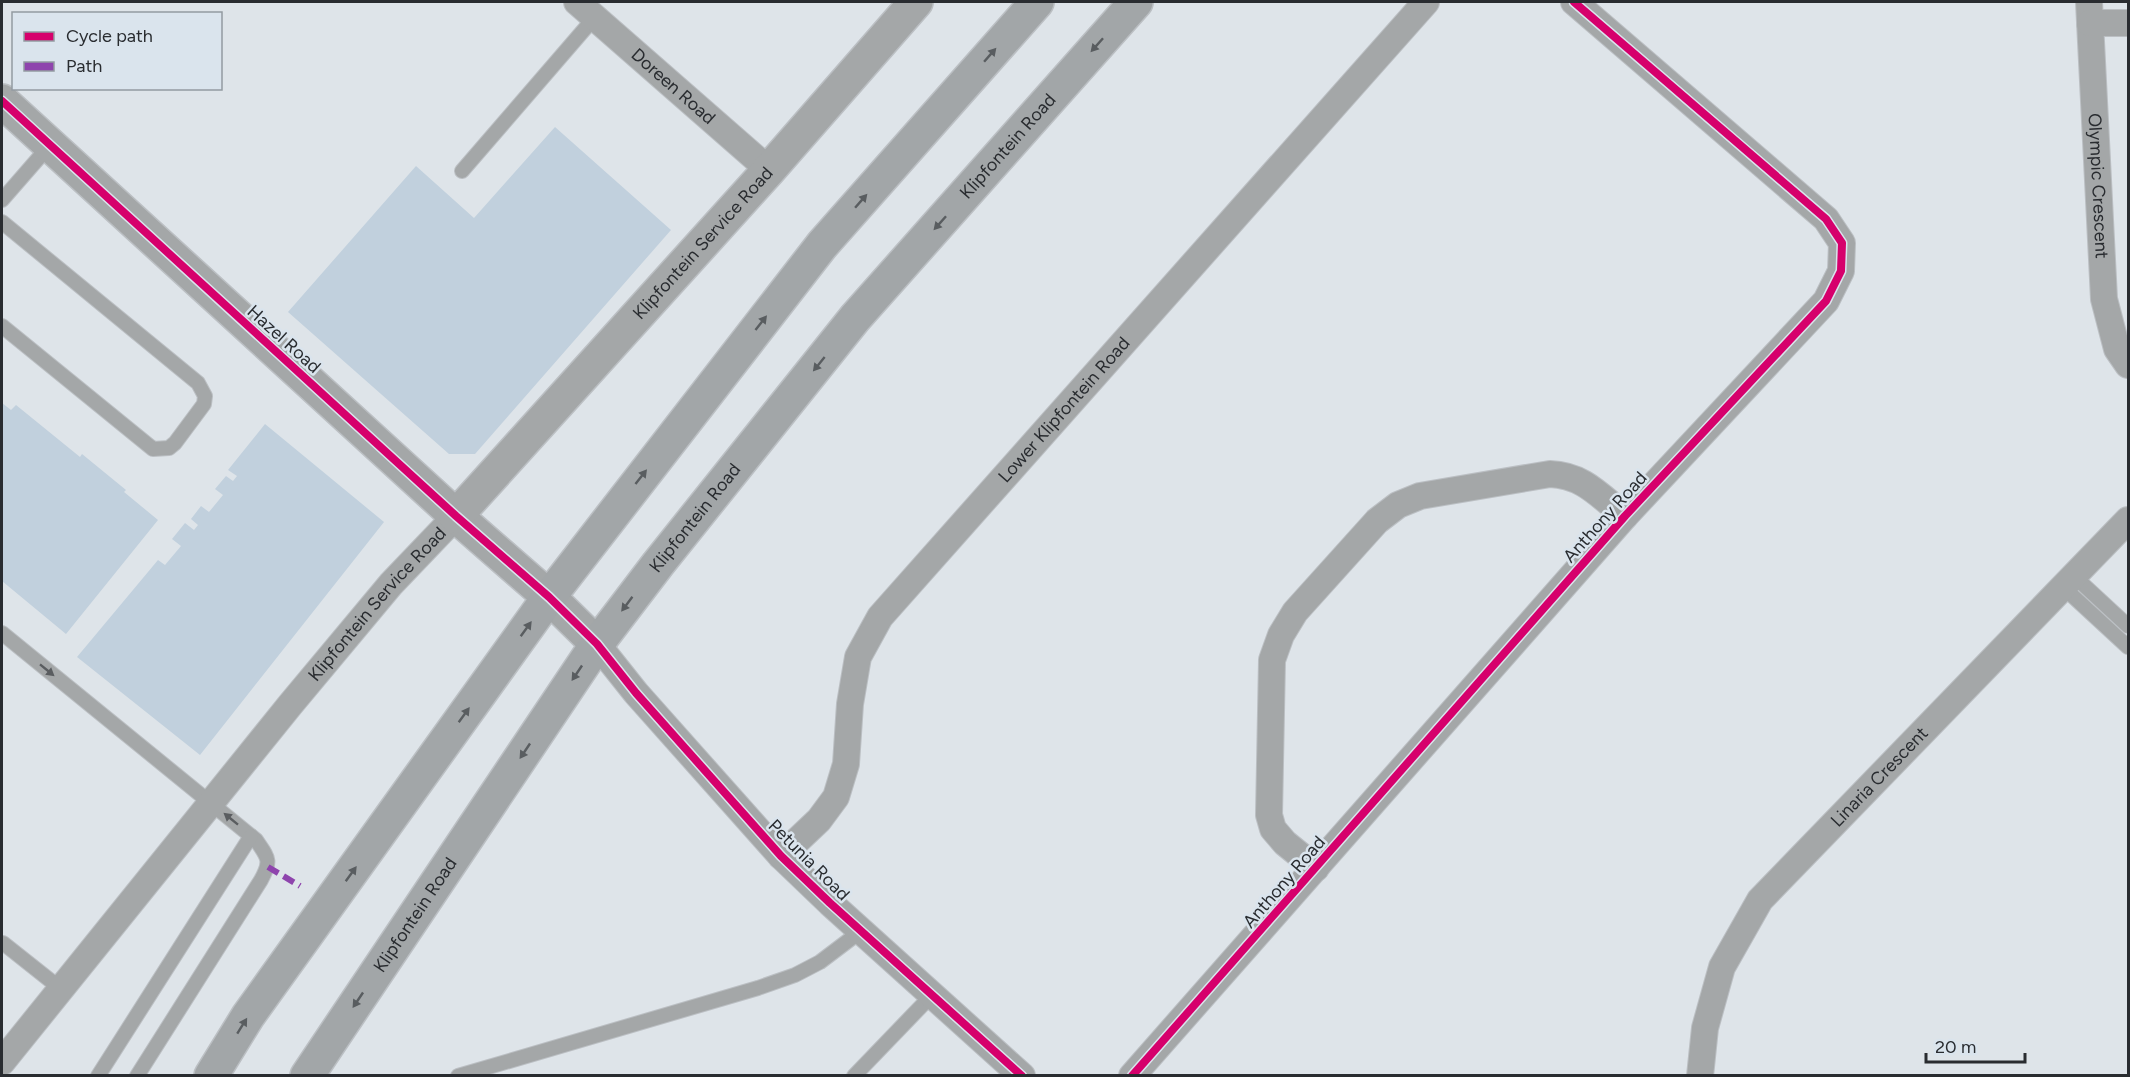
<svg xmlns="http://www.w3.org/2000/svg" width="2130" height="1077" font-family="Figtree,sans-serif">
  <rect width="100%" height="100%" fill="#dee4e9"/>
  <g fill="#c1d0dd">
    <polygon points="555,127 671,230 475,454 449,454 288,312 416,166 474,218"/>
    <polygon points="2,403 11,410 16,405 80,457 82,454 126,490 124,492 158,520 66,634 2,581"/>
    <polygon points="265,424 384,522 200,755 77,657 158,560 165,565 181,546 172,539 185,523 194,530 198,525 191,519 201,506 209,512 223,495 215,489 226,476 233,481 237,476 228,470"/>
  </g>
  <g fill="none" stroke-linecap="round" stroke-linejoin="round">
    <defs>
      <g id="service">
        <polyline points="462,171 595,17"/>
        <polyline points="2,200 50,145"/>
        <polyline points="2,222 198,383 205,396 204,404 175,443 169,448 153,449 2,326"/>
        <polyline points="2074,576 2128,626"/>
        <polyline points="2063,587 2128,647"/>
        <path d="M2 633 256 840C268 858 272 860 261 880L137 1076"/>
        <polyline points="3,943 61,989"/>
        <polyline points="98,1076 251,836"/>
        <polyline points="458,1076 758,988 795,975 820,962 861,931"/>
        <polyline points="854,1076 932,995"/>
      </g>
      <g id="minor">
        <path id="s1" d="M577 2 769 170"/>
        <path id="s2" d="M2089 2 2104 299 2117 349 2128 365"/>
        <polyline points="2090,23 2128,23"/>
        <polyline points="597,644 636,693 781,856 830,903 1022,1076"/>
        <path id="s3" d="M781 856 819 820 836 797 846 764 850 704 858 657 880 617 1426 2"/>
        <path d="M1316 868 1285 843 1273 829 1269 815 1272 660 1281 635 1295 612 1377 521 1398 505 1420 496 1550 474C1583 475 1600 496 1625 516"/>
        <path id="s4" d="M2 1062 290 705 391 584 456 516"/>
        <polyline points="1132,1076 1625,516 1826,301 1841,271 1842,243 1826,219 1574,2"/>
        <path id="s5" d="M1700 1076 1705 1028 1722 967 1760 900 2128 520"/>
      </g>
      <g id="tertiary">
        <polyline points="2,101 456,516 549,597 597,644"/>
        <path id="s6" d="M456 516 769 170 916 2"/>
      </g>
      <g id="secondary">
        <polyline points="211,1076 248,1016 549,597 822,245 1037,2"/>
        <path id="s7" d="M307 1076 597 644 658 564 855 318 1136 2"/>
      </g>
    </defs>
    <use href="#service" stroke="#bbbfc3" stroke-width="16"/>
    <use href="#minor" stroke="#bbbfc3" stroke-width="28"/>
    <use href="#tertiary" stroke="#bbbfc3" stroke-width="36"/>
    <use href="#secondary" stroke="#bbbfc3" stroke-width="36"/>
    <use href="#service" stroke="#a4a7a8" stroke-width="14"/>
    <use href="#minor" stroke="#a4a7a8" stroke-width="26"/>
    <use href="#tertiary" stroke="#a4a7a8" stroke-width="33"/>
    <use href="#secondary" stroke="#a2a6a8" stroke-width="33"/>
    <polyline stroke="#8e44ad" stroke-width="6" stroke-dasharray="12 6" stroke-linecap="butt" points="268,867 300,886"/>
    <defs>
      <g id="cycleway">
        <polyline points="2,101 456,516 549,597 597,644 636,693 781,856 830,903 1022,1076"/>
        <polyline points="1132,1076 1625,516 1826,301 1841,271 1842,243 1826,219 1574,2"/>
      </g>
    </defs>
    <use href="#cycleway" stroke="#dae4ed" stroke-width="11"/>
    <use href="#cycleway" stroke="#d6006c" stroke-width="8"/>
  </g>
  <defs><path id="oneway-solid" d="M-6-.8H1V-3.2L6.5 0L1 3.2V.8H-6Z" transform="scale(1.5)"/></defs>
  <g fill="#595d60">
    <use href="#oneway-solid" transform="translate(1097 45) rotate(132)"/>
    <use href="#oneway-solid" transform="translate(990 55) rotate(-49)"/>
    <use href="#oneway-solid" transform="translate(861 201) rotate(-49)"/>
    <use href="#oneway-solid" transform="translate(940 223) rotate(132)"/>
    <use href="#oneway-solid" transform="translate(761 323) rotate(-52)"/>
    <use href="#oneway-solid" transform="translate(819 364) rotate(129)"/>
    <use href="#oneway-solid" transform="translate(641 477) rotate(-52)"/>
    <use href="#oneway-solid" transform="translate(627 604) rotate(127)"/>
    <use href="#oneway-solid" transform="translate(526 629) rotate(-54)"/>
    <use href="#oneway-solid" transform="translate(577 673) rotate(124)"/>
    <use href="#oneway-solid" transform="translate(464 715) rotate(-54)"/>
    <use href="#oneway-solid" transform="translate(525 751) rotate(124)"/>
    <use href="#oneway-solid" transform="translate(351 874) rotate(-54)"/>
    <use href="#oneway-solid" transform="translate(358 1000) rotate(124)"/>
    <use href="#oneway-solid" transform="translate(242 1026) rotate(-58)"/>
  </g>
  <g fill="#5a5d60">
    <use href="#oneway-solid" transform="translate(47 670) rotate(39)"/>
    <use href="#oneway-solid" transform="translate(231 819) rotate(-141)"/>
  </g>
  <g text-anchor="middle" dominant-baseline="central" stroke-width="5" stroke-linejoin="round" paint-order="stroke">
    <g font-size="18" fill="#292c30" stroke="#dae4ed">
      <text stroke="none"><textPath href="#s1" startOffset="128">Doreen Road</textPath></text>
      <text stroke="none"><textPath href="#s7" startOffset="1166">Klipfontein Road</textPath></text>
      <text stroke="none"><textPath href="#s2" startOffset="184">Olympic Crescent</textPath></text>
      <text stroke="none"><textPath href="#s6" startOffset="368">Klipfontein Service Road</textPath></text>
      <text transform="translate(284 339) rotate(42)">Hazel Road</text>
      <text stroke="none"><textPath href="#s3" startOffset="546">Lower Klipfontein Road</textPath></text>
      <text transform="translate(1605 517) rotate(-48)">Anthony Road</text>
      <text stroke="none"><textPath href="#s7" startOffset="680">Klipfontein Road</textPath></text>
      <text stroke="none"><textPath href="#s4" startOffset="592">Klipfontein Service Road</textPath></text>
      <text stroke="none"><textPath href="#s5" startOffset="360">Linaria Crescent</textPath></text>
      <text transform="translate(809 860) rotate(45)">Petunia Road</text>
      <text transform="translate(1284 882) rotate(-49)">Anthony Road</text>
      <text stroke="none"><textPath href="#s7" startOffset="194">Klipfontein Road</textPath></text>
    </g>
  </g>
  <rect width="2130" height="1077" fill="none" stroke="#292c30" stroke-width="6"/>
  <rect x="12" y="12" width="210" height="78" fill="#dae4ed" stroke="#939aa1" stroke-width="1.5"/>
  <rect x="24" y="32" width="30" height="9" fill="#d6006c" stroke="#939aa1" stroke-width="1.5"/>
  <text x="66" y="42" font-size="18" fill="#292c30">Cycle path</text>
  <rect x="24" y="62" width="30" height="9" fill="#8e44ad" stroke="#939aa1" stroke-width="1.5"/>
  <text x="66" y="72" font-size="18" fill="#292c30">Path</text>
  <path d="M1926 1053v9h99v-9" fill="none" stroke="#292c30" stroke-width="3"/>
  <text x="1935" y="1053" font-size="18" fill="#292c30" stroke="#dae4ed" stroke-width="4.5" paint-order="stroke">20 m</text>
</svg>
